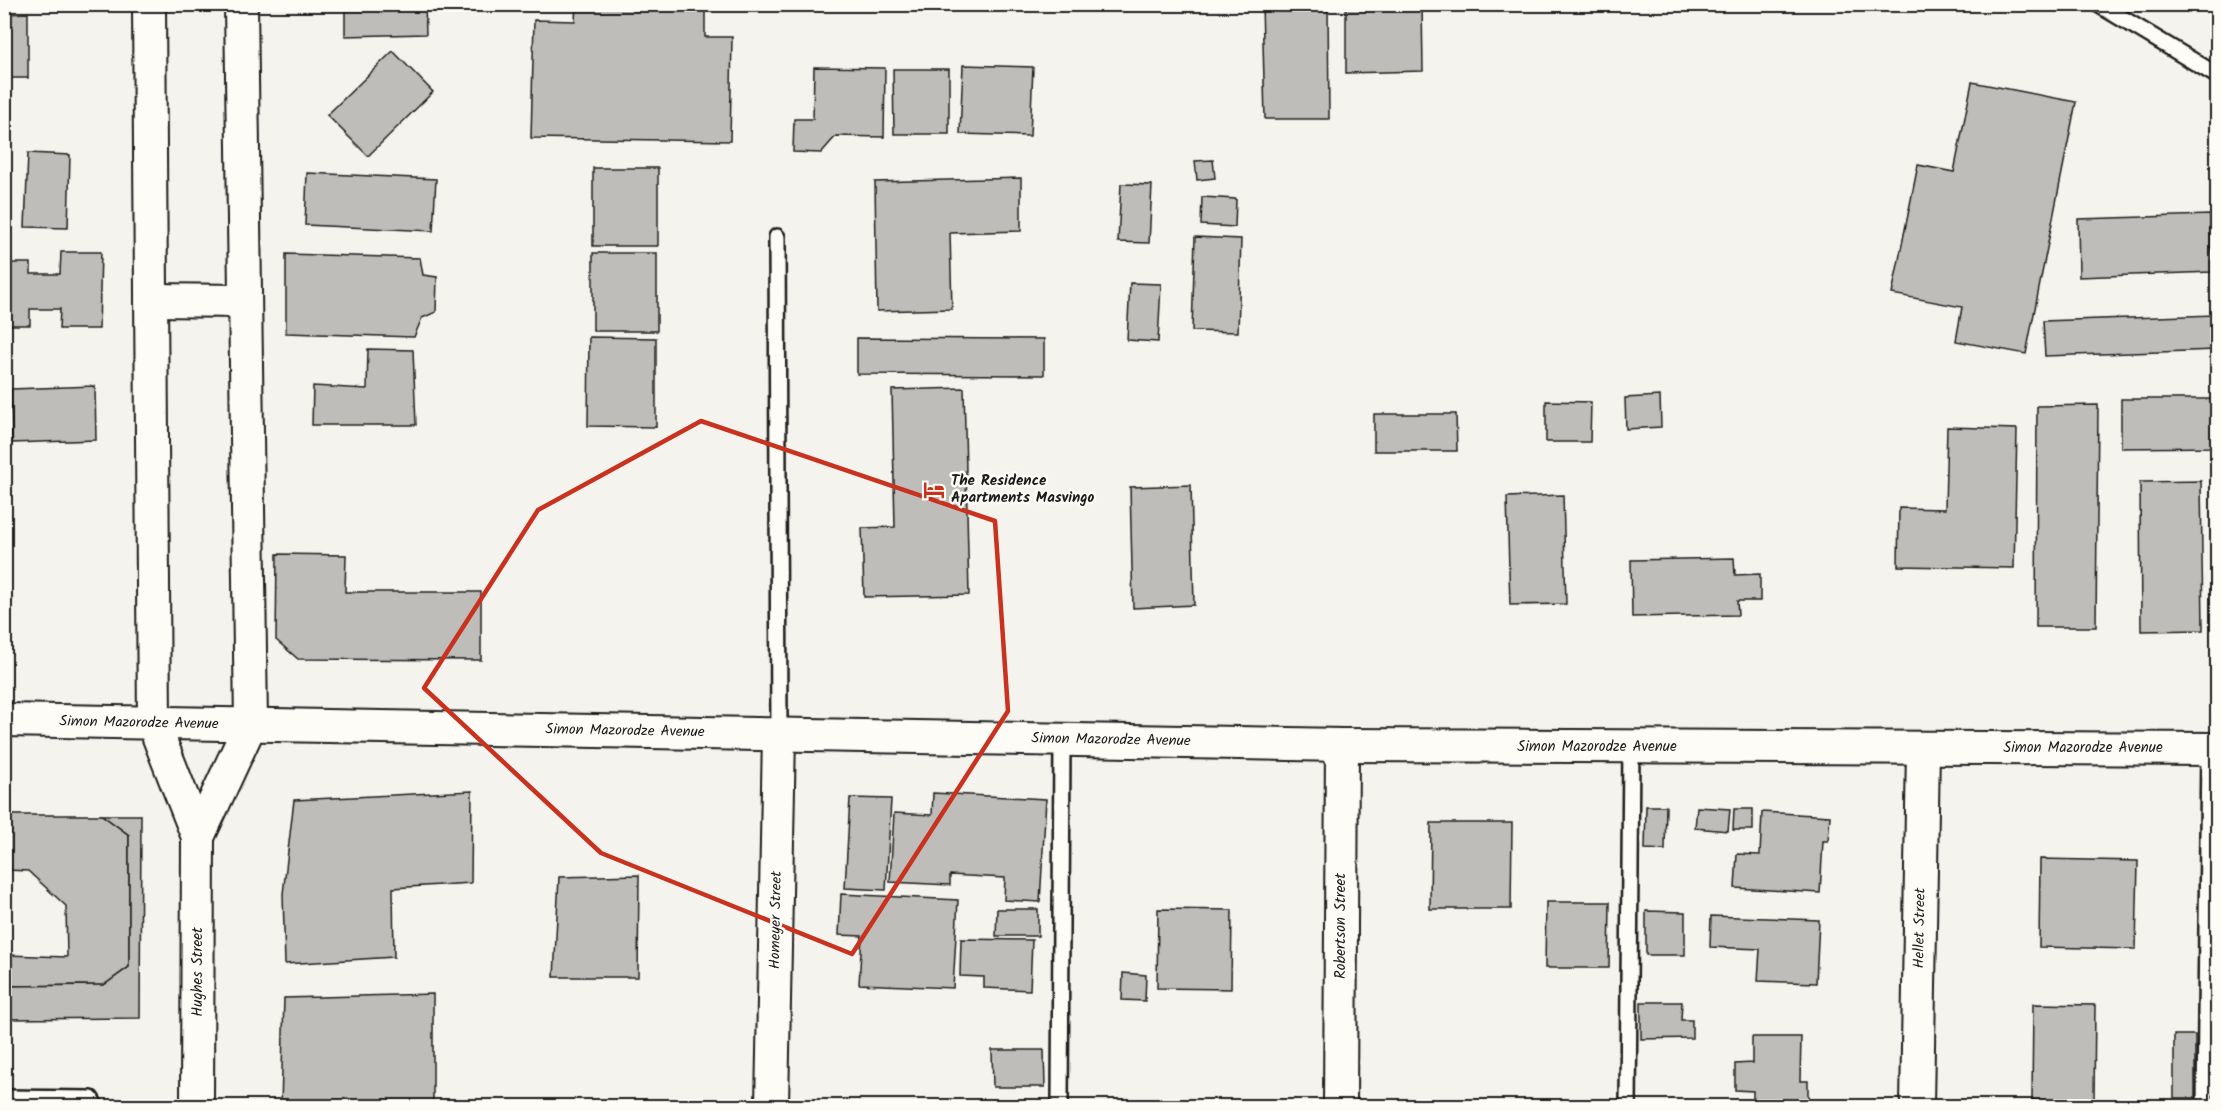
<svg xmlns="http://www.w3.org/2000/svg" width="2222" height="1111" font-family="Kalam,sans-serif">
  <rect width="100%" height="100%" fill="#f4f3ee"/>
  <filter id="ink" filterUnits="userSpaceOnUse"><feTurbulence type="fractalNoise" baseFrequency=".0167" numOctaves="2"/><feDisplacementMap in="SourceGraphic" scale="12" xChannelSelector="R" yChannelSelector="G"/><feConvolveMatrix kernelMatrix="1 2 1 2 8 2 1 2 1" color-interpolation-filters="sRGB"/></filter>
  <g filter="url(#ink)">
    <g fill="#bebdba" stroke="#1c1c1c" stroke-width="1.5" fill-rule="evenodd">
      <polygon points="345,4 425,4 426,34 345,36"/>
      <polygon points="576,4 705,4 705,37 732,37 730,141 531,138 534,20 575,21"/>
      <polygon points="1262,4 1328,4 1329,119 1265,119"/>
      <polygon points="1346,4 1422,4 1423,71 1346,73"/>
      <polygon points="28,13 28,78 4,78 4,14"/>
      <polygon points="393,51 433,92 368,156 327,115"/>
      <polygon points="963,65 1033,67 1030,136 960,134"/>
      <polygon points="814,67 885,68 884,137 836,136 821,153 793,152 794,119 813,119"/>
      <polygon points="893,69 949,69 949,134 894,134"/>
      <polygon points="1972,82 2076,102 2026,354 1956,341 1962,307 1892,294 1918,165 1954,172"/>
      <polygon points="28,153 70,155 68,228 25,227"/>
      <polygon points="1213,160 1215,178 1197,180 1195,161"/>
      <rect x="593" y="168" width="65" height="78"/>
      <polygon points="307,173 436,179 433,231 305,225"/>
      <polygon points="1021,178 1021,231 950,233 952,309 877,311 875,182"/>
      <polygon points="1121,184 1152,185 1149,243 1118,242"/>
      <polygon points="1202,197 1236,199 1235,227 1201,225"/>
      <polygon points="2210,215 2212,272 2079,277 2078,219"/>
      <polygon points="1195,237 1241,239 1238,332 1192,331"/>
      <polygon points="61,252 101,252 99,329 59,329 60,309 30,309 30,325 4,325 4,263 31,263 31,274 60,274"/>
      <rect x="593" y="253" width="64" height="78"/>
      <polygon points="286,254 420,258 423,275 437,277 436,312 422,318 414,337 286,333"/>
      <polygon points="1130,283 1161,284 1158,342 1127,340"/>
      <polygon points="2215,315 2216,350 2045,356 2043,321"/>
      <polygon points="589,337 656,338 656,427 588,426"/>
      <polygon points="857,338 1044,339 1044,375 857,374"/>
      <polygon points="368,349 413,350 416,425 312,425 313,386 367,389"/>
      <polygon points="95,386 96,440 12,443 11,389"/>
      <polygon points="964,388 969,595 864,597 862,528 895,527 892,390"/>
      <polygon points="1660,396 1661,427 1626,429 1625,398"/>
      <polygon points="2121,399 2218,399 2218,447 2121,448"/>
      <polygon points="1546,401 1591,402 1590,442 1546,442"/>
      <polygon points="2098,405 2096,627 2036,627 2037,406"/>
      <polygon points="1374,414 1456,414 1457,451 1374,451"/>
      <polygon points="1947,427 2017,429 2014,568 1898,566 1899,508 1945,509"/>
      <polygon points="2201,481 2203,630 2141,631 2140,482"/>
      <polygon points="1191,485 1194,605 1133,608 1130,487"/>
      <polygon points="1563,495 1566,604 1510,605 1507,497"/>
      <polygon points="277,554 346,555 345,592 481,592 481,660 298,659 276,640"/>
      <polygon points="1734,558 1735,575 1760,574 1760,601 1737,601 1738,615 1632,617 1631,560"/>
      <polygon points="472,791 471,883 393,888 394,957 285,964 283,894 294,800"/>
      <polygon points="933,793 1046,799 1040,902 1004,900 1005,878 950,875 950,885 890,882 894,813 932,815"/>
      <polygon points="850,798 891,799 886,890 845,888"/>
      <polygon points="1646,806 1666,806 1665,850 1645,849"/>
      <polygon points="1697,807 1730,809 1728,831 1695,828"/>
      <polygon points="1734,809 1753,809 1753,830 1733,830"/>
      <polygon points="1762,812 1830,816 1828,841 1823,841 1820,893 1735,888 1737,854 1760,855"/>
      <path d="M4 815H102L129 835V967L104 985 4 986ZM6 870 28 871 66 906 67 957 6 955Z"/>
      <polygon points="102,815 141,815 140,1018 4,1019 4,986 104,985 129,967 129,835"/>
      <polygon points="1431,823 1512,823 1511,909 1430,909"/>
      <polygon points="2040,859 2138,861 2136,949 2039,947"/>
      <polygon points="639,875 638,977 554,977 559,877"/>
      <polygon points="841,894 958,900 953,988 859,984 862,936 839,935"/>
      <polygon points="1546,902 1610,902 1609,968 1545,968"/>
      <polygon points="997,909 1038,909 1038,936 996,936"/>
      <polygon points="1158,909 1232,910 1231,989 1157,988"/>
      <polygon points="1646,911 1685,912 1685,955 1646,955"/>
      <polygon points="1711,916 1819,920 1816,983 1758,981 1760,949 1710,947"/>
      <polygon points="961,939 1032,940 1030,990 984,988 984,977 960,976"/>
      <polygon points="1123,973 1146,975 1145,1001 1122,1000"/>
      <polygon points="433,994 433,1106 281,1106 284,998"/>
      <polygon points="1641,1002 1682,1002 1681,1020 1692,1020 1692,1038 1641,1039"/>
      <polygon points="2033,1004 2095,1005 2094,1100 2032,1100"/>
      <rect x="2174" y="1035" width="21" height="63"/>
      <polygon points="1752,1037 1801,1037 1800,1081 1808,1081 1808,1106 1753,1106 1753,1091 1735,1090 1735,1064 1752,1063"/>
      <polygon points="992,1050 1044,1050 1045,1087 993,1087"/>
    </g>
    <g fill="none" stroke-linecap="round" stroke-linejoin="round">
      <defs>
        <g id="lane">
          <polyline points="2098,4 2218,76"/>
          <polyline points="777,237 779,734"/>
          <polyline points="4,1098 91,1099 95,1106"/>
          <polyline points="1060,1106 1062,739"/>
          <polyline points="1628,1106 1631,747"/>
          <polyline points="2205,1106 2209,748"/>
        </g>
        <g id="street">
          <polyline points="149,4 154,725 198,837 197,1106"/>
          <polyline points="151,300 244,301"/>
          <polyline points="4,720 1342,745 2218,749"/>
          <polyline points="198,837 251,723 241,4"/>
          <polyline points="772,1106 779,734"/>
          <polyline points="1340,1106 1342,745"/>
          <polyline points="1917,1106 1923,749"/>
        </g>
      </defs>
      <use href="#lane" stroke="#1c1c1c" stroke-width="20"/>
      <use href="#street" stroke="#1c1c1c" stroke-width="36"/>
      <use href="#lane" stroke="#fdfcf7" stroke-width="15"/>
      <use href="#street" stroke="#fdfcf7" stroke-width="32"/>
    </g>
  </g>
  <path fill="none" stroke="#c8321e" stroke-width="4.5" stroke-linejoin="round" d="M701 421 995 521 1008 711 852 954 601 853 424 688 538 510Z"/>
  <defs>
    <symbol id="hotel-bare" viewBox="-9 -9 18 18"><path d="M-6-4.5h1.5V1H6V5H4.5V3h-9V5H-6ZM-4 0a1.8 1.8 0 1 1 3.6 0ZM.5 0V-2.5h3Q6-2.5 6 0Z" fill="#c8321e" stroke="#fdfcf7" stroke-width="2.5" paint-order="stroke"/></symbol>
  </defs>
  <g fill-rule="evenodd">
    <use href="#hotel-bare" x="919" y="475" width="30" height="30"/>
  </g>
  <g text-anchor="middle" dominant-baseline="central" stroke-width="5" stroke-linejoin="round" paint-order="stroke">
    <g font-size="15" font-weight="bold" fill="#1c1c1c" stroke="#fdfcf7" text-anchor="start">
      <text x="951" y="481">The Residence<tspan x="951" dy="17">Apartments Masvingo</tspan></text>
    </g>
    <g font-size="15" fill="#1c1c1c" stroke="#fdfcf7">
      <text transform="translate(139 723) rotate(1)">Simon Mazorodze Avenue</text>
      <text transform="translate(625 731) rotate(1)">Simon Mazorodze Avenue</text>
      <text transform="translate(1111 740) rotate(1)">Simon Mazorodze Avenue</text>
      <text x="1597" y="747">Simon Mazorodze Avenue</text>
      <text x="2083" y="748">Simon Mazorodze Avenue</text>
      <text transform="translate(776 920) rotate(-89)">Homeyer Street</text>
      <text transform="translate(1341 926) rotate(-90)">Robertson Street</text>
      <text transform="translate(1920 928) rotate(-89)">Hellet Street</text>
      <text transform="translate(198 972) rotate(-90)">Hughes Street</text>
    </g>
  </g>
  <rect width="2222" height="1111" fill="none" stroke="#fdfcf7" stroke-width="24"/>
  <rect x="12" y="12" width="2198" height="1087" fill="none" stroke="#1c1c1c" stroke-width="2" filter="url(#ink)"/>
</svg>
